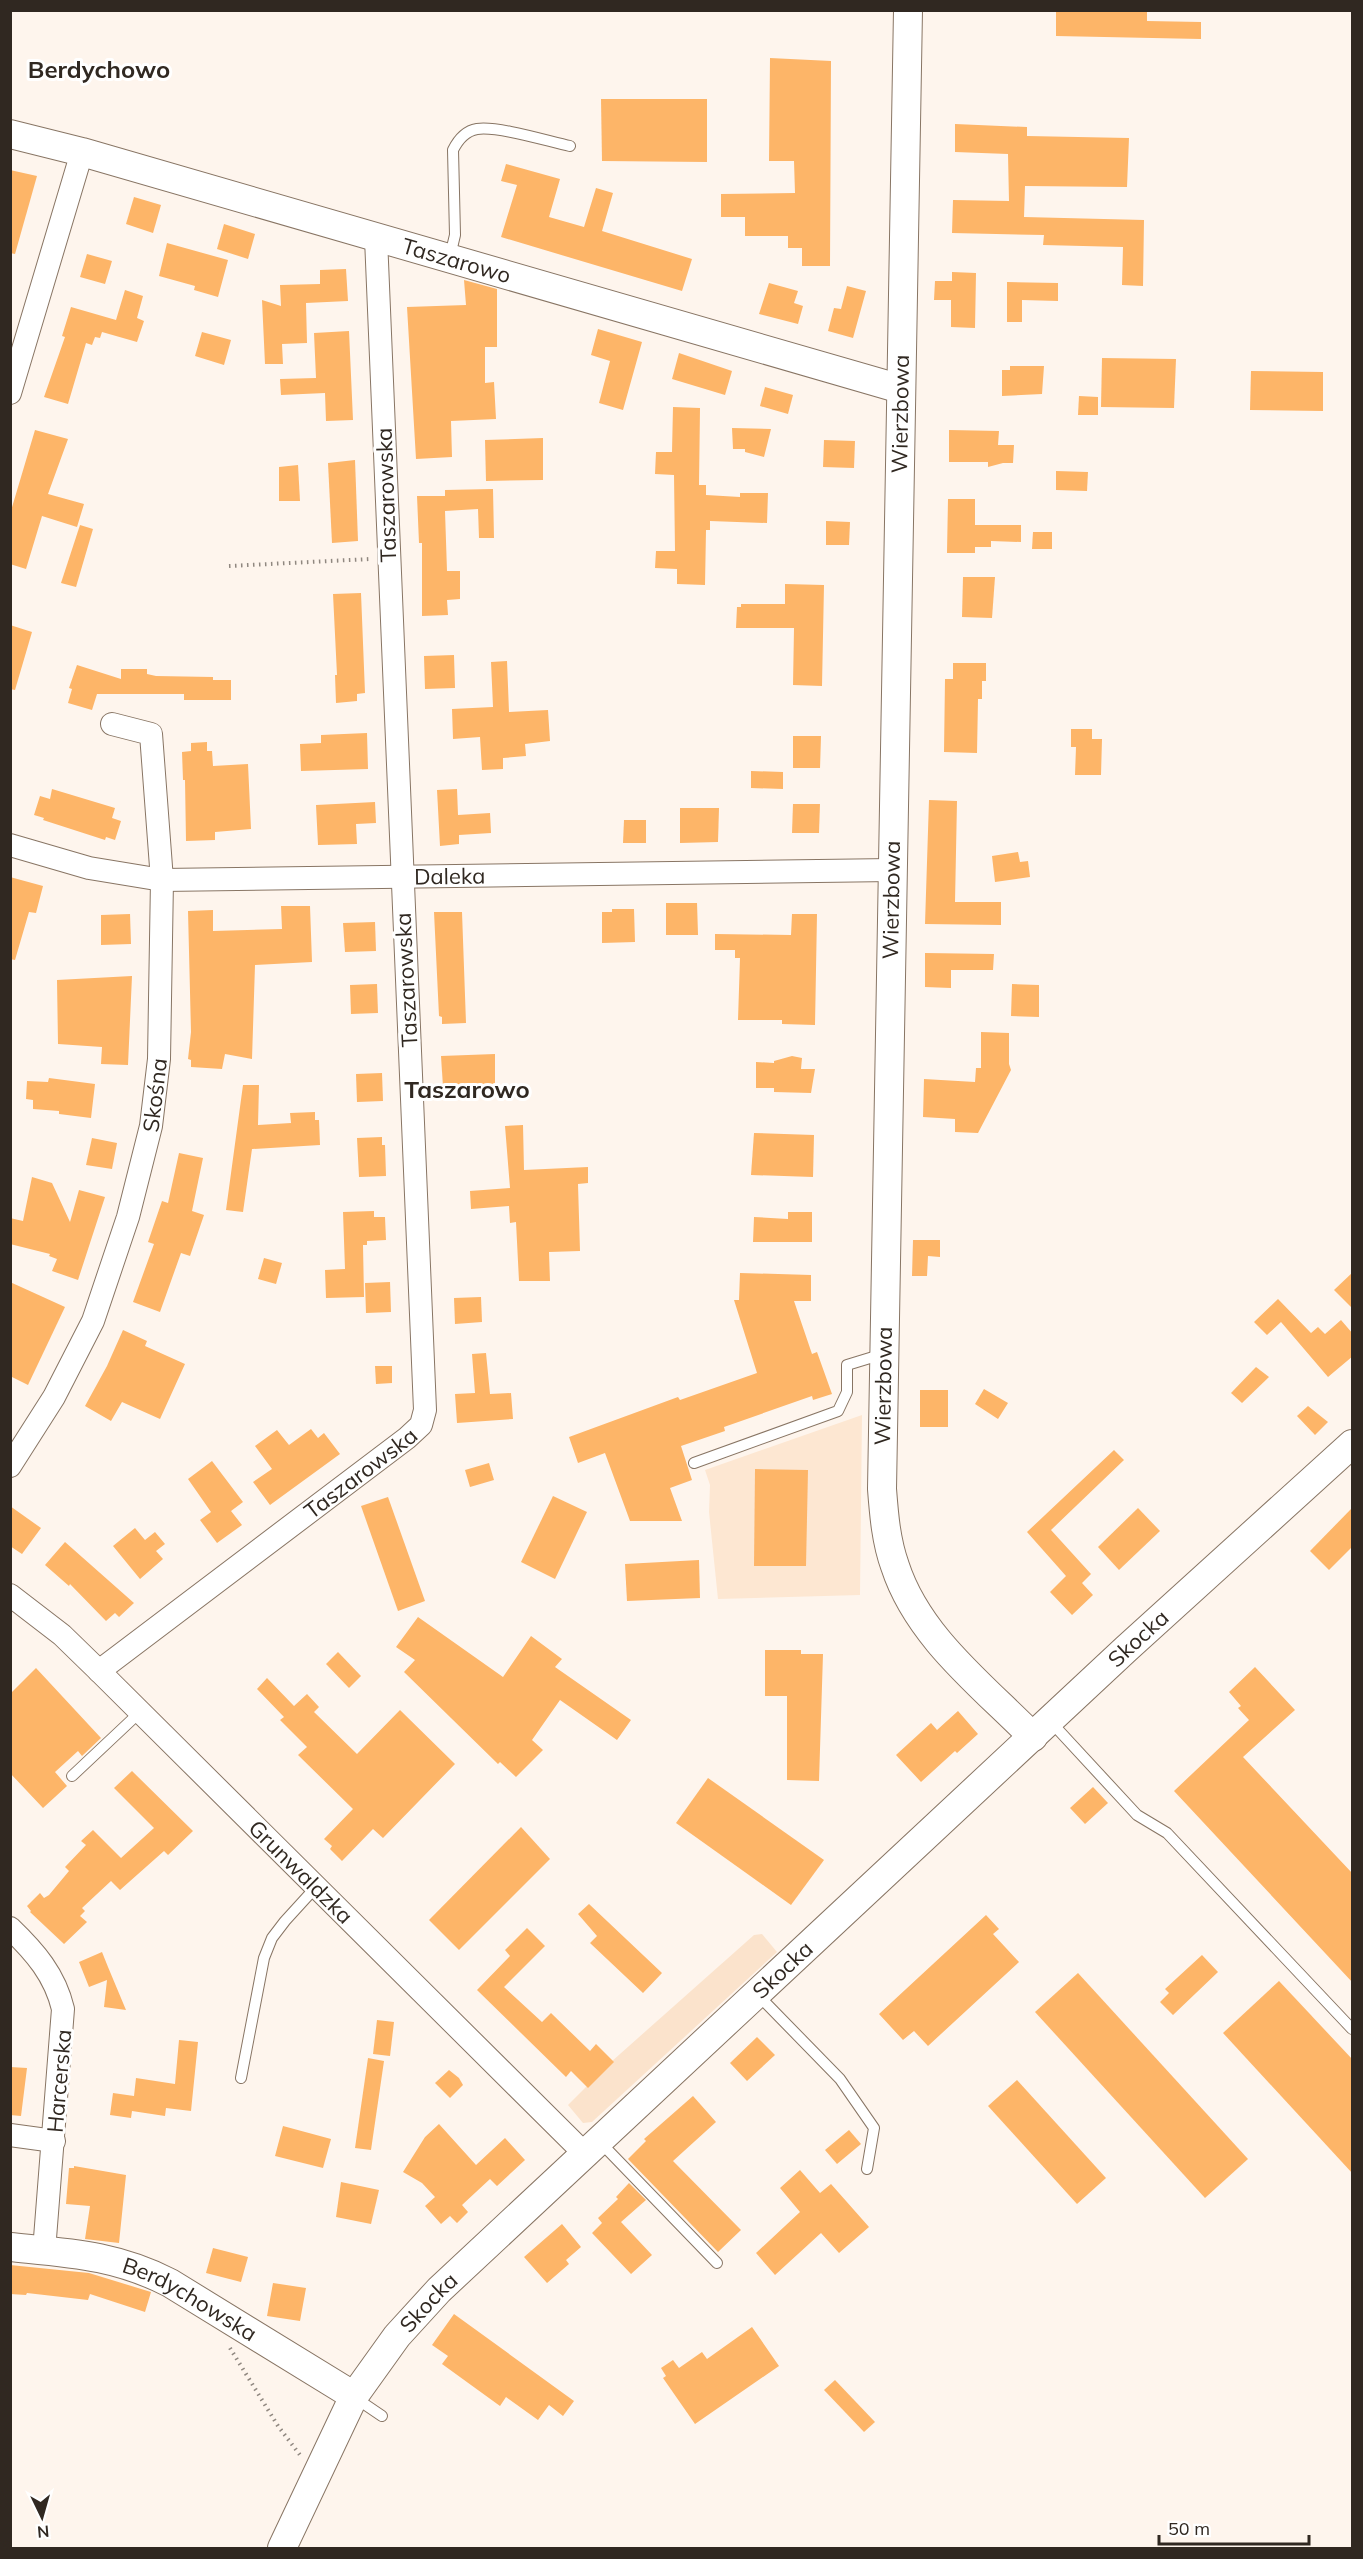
<svg xmlns="http://www.w3.org/2000/svg" width="1363" height="2559" font-family="Mulish,sans-serif">
  <rect width="100%" height="100%" fill="#fef5ed"/>
  <polygon fill="#fde7d2" points="862,1415 860,1595 718,1599 709,1512 710,1485 705,1470"/>
  <polygon fill="#fbe3cc" points="762,1934 777,1952 592,2122 583,2123 568,2105 611,2062 754,1935"/>
  <g fill="#fdb568">
    <polygon points="1056,10 1147,10 1147,21 1201,22 1201,39 1056,36"/>
    <polygon points="770,58 831,61 830,266 802,266 802,248 788,248 788,236 745,236 745,217 721,217 721,194 795,193 794,161 769,161"/>
    <polygon points="601,99 707,99 707,162 602,161"/>
    <polygon points="955,124 1027,127 1027,136 1129,138 1127,187 1025,186 1024,217 1144,220 1143,286 1122,285 1123,247 1043,245 1044,235 952,233 953,200 1009,201 1008,154 955,152"/>
    <polygon points="506,164 560,179 549,217 584,227 596,188 613,193 602,231 692,259 682,291 501,237 517,185 501,181"/>
    <polygon points="10,170 37,176 15,254 10,253"/>
    <polygon points="134,197 161,205 153,233 126,224"/>
    <polygon points="224,224 255,234 248,259 217,249"/>
    <polygon points="167,243 228,260 218,297 194,290 195,286 159,276"/>
    <polygon points="87,254 112,261 105,284 80,277"/>
    <polygon points="346,269 348,301 306,303 307,343 282,344 283,364 265,364 262,300 281,306 280,285 320,284 320,270"/>
    <polygon points="952,272 976,273 975,328 951,327 951,300 934,300 935,281 952,281"/>
    <polygon points="464,280 497,289 497,347 485,347 485,383 494,382 496,419 451,421 452,457 416,459 407,307 466,305"/>
    <polygon points="1007,282 1058,283 1058,301 1022,300 1022,322 1007,322"/>
    <polygon points="769,283 798,291 794,303 803,306 798,324 759,314"/>
    <polygon points="847,286 866,291 853,338 828,331 834,308 841,309"/>
    <polygon points="125,290 143,296 137,318 144,321 137,342 102,332 100,338 95,337 92,345 86,343 68,404 44,397 65,337 62,336 71,307 116,320"/>
    <polygon points="598,329 642,342 623,410 599,403 610,361 591,355"/>
    <polygon points="349,331 353,420 326,421 325,393 281,395 280,379 316,378 314,333"/>
    <polygon points="202,332 231,340 224,365 195,356"/>
    <polygon points="679,353 732,371 725,395 672,379"/>
    <polygon points="1102,358 1176,359 1174,408 1101,407"/>
    <polygon points="1010,366 1044,366 1042,394 1002,396 1002,370 1010,370"/>
    <polygon points="1251,371 1323,372 1323,411 1250,410"/>
    <polygon points="765,387 793,395 788,414 760,406"/>
    <polygon points="1079,396 1098,397 1098,415 1078,415"/>
    <polygon points="673,407 700,408 699,485 706,485 706,495 740,497 740,493 768,493 767,523 710,521 710,530 706,530 705,585 677,584 677,569 655,568 656,551 675,551 674,475 655,474 656,452 672,452"/>
    <polygon points="732,428 771,429 764,457 745,452 745,449 733,449"/>
    <polygon points="35,430 68,439 48,494 84,504 77,527 42,516 26,569 10,564 10,514"/>
    <polygon points="949,430 999,431 998,445 1014,445 1013,463 1003,463 988,467 988,462 949,462"/>
    <polygon points="543,438 543,480 486,481 485,440"/>
    <polygon points="824,440 855,441 854,468 823,467"/>
    <polygon points="355,460 358,541 332,543 328,463"/>
    <polygon points="298,465 300,501 279,501 279,467"/>
    <polygon points="1056,471 1088,472 1087,491 1056,490"/>
    <polygon points="493,489 494,538 479,538 478,509 445,511 447,571 460,571 460,599 447,600 448,615 422,616 422,543 419,543 417,496 445,496 445,490"/>
    <polygon points="948,499 975,499 975,525 1021,525 1021,542 991,541 991,547 975,547 975,553 947,553"/>
    <polygon points="826,521 850,522 849,545 826,545"/>
    <polygon points="80,525 93,529 76,587 61,583"/>
    <polygon points="1033,532 1052,532 1052,549 1032,549"/>
    <polygon points="963,577 995,577 992,618 962,617"/>
    <polygon points="785,584 824,585 822,686 793,685 794,628 736,628 737,607 741,607 741,604 785,604"/>
    <polygon points="361,593 365,693 357,694 357,701 336,703 335,675 337,675 333,594"/>
    <polygon points="10,625 32,632 15,690 10,689"/>
    <polygon points="454,655 455,688 425,689 424,656"/>
    <polygon points="507,661 509,712 548,710 550,741 525,744 526,756 503,758 503,769 482,770 480,737 453,739 452,709 493,707 491,662"/>
    <polygon points="953,663 986,663 986,681 982,681 982,699 978,699 977,753 944,752 945,679 953,679"/>
    <polygon points="77,665 121,679 121,669 147,669 147,674 156,676 213,677 213,680 231,680 231,700 184,700 184,694 97,694 92,710 68,703 72,689 69,688"/>
    <polygon points="1071,729 1092,729 1092,739 1102,739 1101,775 1075,775 1076,747 1071,747"/>
    <polygon points="367,733 368,769 301,771 300,744 321,743 321,735"/>
    <polygon points="793,736 821,736 820,768 793,768"/>
    <polygon points="207,742 207,751 212,751 213,766 248,764 251,829 215,832 215,840 186,841 185,780 183,780 182,752 191,751 191,743"/>
    <polygon points="751,771 783,772 783,789 751,788"/>
    <polygon points="52,789 115,808 112,818 121,821 115,840 106,837 105,840 43,820 44,818 34,815 40,796 50,799"/>
    <polygon points="457,789 458,815 490,813 491,833 459,835 459,844 440,846 437,790"/>
    <polygon points="929,800 957,801 955,902 1001,902 1001,925 925,924"/>
    <polygon points="375,802 376,823 356,824 357,844 318,845 316,805"/>
    <polygon points="793,804 820,804 819,833 792,833"/>
    <polygon points="680,808 719,808 718,842 680,843"/>
    <polygon points="624,820 646,820 646,843 623,843"/>
    <polygon points="1018,852 1020,862 1028,861 1030,877 995,882 992,856"/>
    <polygon points="10,877 43,886 36,913 29,912 15,960 10,959"/>
    <polygon points="666,903 697,903 698,935 666,935"/>
    <polygon points="281,906 310,906 312,962 255,965 252,1059 225,1054 222,1069 191,1067 191,1060 188,1059 191,1032 188,911 213,910 213,931 282,929"/>
    <polygon points="612,909 634,909 635,942 602,943 602,912 612,912"/>
    <polygon points="434,912 462,912 466,1023 442,1024 442,1017 439,1016"/>
    <polygon points="130,914 131,944 101,945 101,915"/>
    <polygon points="792,914 817,914 815,1025 782,1024 782,1020 738,1020 740,958 735,958 735,950 715,950 715,934 791,935"/>
    <polygon points="375,922 376,951 345,952 343,923"/>
    <polygon points="925,953 994,954 993,970 951,970 951,988 925,987"/>
    <polygon points="132,976 128,1065 101,1064 102,1047 58,1044 57,980"/>
    <polygon points="377,984 378,1013 351,1014 350,985"/>
    <polygon points="1012,984 1039,985 1039,1017 1011,1016"/>
    <polygon points="981,1032 1009,1033 1009,1064 1011,1070 978,1133 955,1132 955,1119 923,1117 924,1079 975,1082 976,1068 981,1068"/>
    <polygon points="495,1054 495,1084 443,1087 441,1056"/>
    <polygon points="792,1056 802,1058 801,1069 815,1069 811,1093 774,1092 774,1088 756,1088 756,1062 774,1063 774,1061"/>
    <polygon points="382,1073 383,1101 357,1102 356,1074"/>
    <polygon points="49,1078 95,1084 91,1118 59,1114 59,1111 33,1109 33,1100 26,1099 27,1081 48,1082"/>
    <polygon points="243,1085 259,1085 258,1125 291,1123 290,1113 315,1112 315,1120 319,1120 320,1145 252,1149 243,1212 226,1210"/>
    <polygon points="523,1125 524,1170 588,1167 588,1183 578,1184 580,1251 549,1252 550,1281 519,1281 516,1222 510,1223 509,1206 471,1209 470,1191 510,1188 505,1126"/>
    <polygon points="754,1133 814,1135 813,1177 751,1175"/>
    <polygon points="382,1137 382,1145 385,1145 386,1176 359,1177 357,1138"/>
    <polygon points="92,1138 117,1143 112,1169 86,1165"/>
    <polygon points="179,1153 203,1158 192,1211 204,1215 190,1256 181,1253 160,1312 133,1302 154,1244 148,1242 162,1201 168,1203"/>
    <polygon points="32,1177 52,1183 70,1222 79,1190 105,1197 78,1280 52,1271 57,1259 49,1256 50,1254 10,1244 10,1218 23,1221"/>
    <polygon points="374,1211 374,1217 385,1217 386,1240 367,1241 367,1245 363,1245 364,1297 326,1298 325,1270 345,1269 343,1212"/>
    <polygon points="788,1212 812,1212 812,1242 753,1242 754,1217 788,1219"/>
    <polygon points="913,1240 940,1240 940,1257 928,1256 927,1276 912,1276"/>
    <polygon points="264,1258 282,1263 276,1284 258,1279"/>
    <polygon points="1353,1272 1353,1309 1334,1290"/>
    <polygon points="740,1273 811,1275 811,1301 794,1301 812,1354 817,1352 832,1394 813,1400 812,1396 724,1427 725,1431 681,1446 692,1480 670,1488 682,1521 630,1521 605,1453 578,1463 569,1437 678,1397 680,1400 757,1373 734,1300 739,1300"/>
    <polygon points="10,1282 65,1307 28,1385 10,1376"/>
    <polygon points="390,1282 391,1312 366,1313 365,1283"/>
    <polygon points="481,1297 482,1322 455,1324 454,1298"/>
    <polygon points="1278,1299 1311,1333 1318,1327 1325,1334 1341,1320 1353,1334 1353,1356 1328,1377 1281,1322 1267,1335 1254,1322"/>
    <polygon points="123,1330 147,1341 145,1346 185,1364 160,1419 122,1402 111,1421 85,1406 107,1366"/>
    <polygon points="486,1353 490,1394 511,1393 513,1419 457,1423 455,1394 475,1393 472,1354"/>
    <polygon points="375,1366 392,1366 392,1383 376,1384"/>
    <polygon points="1256,1367 1269,1377 1242,1403 1231,1393"/>
    <polygon points="984,1389 1008,1403 998,1419 975,1404"/>
    <rect x="920" y="1390" width="28" height="37"/>
    <polygon points="1308,1406 1328,1422 1315,1435 1297,1416"/>
    <polygon points="311,1429 318,1438 324,1433 340,1454 270,1505 253,1482 272,1469 255,1446 277,1430 289,1445"/>
    <polygon points="1114,1450 1124,1460 1051,1530 1091,1574 1082,1583 1093,1595 1072,1615 1050,1592 1066,1576 1027,1532"/>
    <polygon points="212,1461 243,1502 231,1511 242,1525 217,1543 200,1520 211,1512 188,1479"/>
    <polygon points="489,1463 494,1480 470,1487 465,1470"/>
    <polygon points="755,1469 808,1470 806,1566 754,1566"/>
    <polygon points="553,1496 587,1512 555,1579 521,1562"/>
    <polygon points="388,1497 425,1601 398,1611 361,1506"/>
    <polygon points="10,1506 41,1528 22,1554 10,1546"/>
    <polygon points="1353,1507 1353,1546 1329,1570 1310,1551"/>
    <polygon points="1138,1508 1160,1531 1119,1570 1098,1547"/>
    <polygon points="135,1528 145,1540 155,1532 165,1544 156,1551 163,1559 140,1579 113,1546"/>
    <polygon points="65,1542 134,1603 119,1617 115,1613 106,1621 70,1584 69,1586 45,1565"/>
    <polygon points="699,1560 700,1598 627,1601 625,1564"/>
    <polygon points="418,1617 503,1677 531,1636 562,1659 555,1667 631,1720 617,1740 560,1700 532,1740 543,1750 516,1777 500,1762 498,1764 404,1672 415,1660 396,1647"/>
    <polygon points="765,1650 801,1650 801,1654 823,1654 819,1781 787,1780 787,1696 765,1696"/>
    <polygon points="338,1652 361,1676 349,1688 326,1664"/>
    <polygon points="1255,1667 1295,1710 1243,1757 1353,1874 1353,1983 1174,1791 1249,1720 1238,1708 1241,1706 1229,1692"/>
    <polygon points="36,1668 101,1738 82,1756 78,1751 55,1772 67,1786 43,1808 10,1773 10,1694"/>
    <polygon points="267,1678 294,1706 307,1694 319,1707 314,1712 357,1754 400,1710 455,1764 383,1838 373,1829 342,1861 330,1849 332,1846 324,1839 353,1809 298,1755 307,1747 280,1720 284,1717 257,1689"/>
    <polygon points="958,1711 978,1734 957,1753 955,1751 921,1782 896,1755 931,1723 937,1730"/>
    <polygon points="132,1771 193,1831 168,1855 164,1851 120,1890 111,1881 82,1908 85,1911 80,1916 87,1922 64,1944 30,1912 31,1911 27,1906 40,1893 44,1898 49,1895 69,1871 65,1867 86,1845 81,1841 93,1830 121,1858 154,1828 114,1788"/>
    <polygon points="708,1778 824,1860 791,1905 676,1823"/>
    <polygon points="1093,1787 1108,1803 1085,1824 1070,1808"/>
    <polygon points="521,1827 550,1859 459,1950 429,1920"/>
    <polygon points="589,1904 662,1973 643,1993 590,1943 597,1936 578,1914"/>
    <polygon points="986,1915 999,1929 993,1934 1019,1962 928,2046 914,2031 903,2040 879,2014"/>
    <polygon points="527,1928 545,1946 504,1987 542,2022 551,2013 590,2051 596,2044 614,2062 588,2088 571,2071 566,2077 477,1990 510,1956 505,1950"/>
    <polygon points="102,1952 108,1967 126,2010 104,2007 107,1980 89,1987 79,1962"/>
    <polygon points="1202,1955 1218,1972 1173,2015 1160,2002 1169,1993 1165,1989"/>
    <polygon points="1078,1973 1248,2159 1205,2198 1035,2012"/>
    <polygon points="1279,1981 1353,2060 1353,2174 1223,2033"/>
    <polygon points="377,2020 394,2022 390,2056 373,2054"/>
    <polygon points="757,2037 775,2055 747,2081 730,2063"/>
    <polygon points="179,2040 198,2042 191,2111 166,2108 165,2116 132,2111 131,2118 110,2115 113,2093 134,2096 136,2078 175,2084"/>
    <polygon points="368,2058 384,2061 371,2150 355,2148"/>
    <polygon points="10,2067 27,2068 21,2116 10,2115"/>
    <polygon points="449,2070 459,2078 463,2085 450,2098 435,2083"/>
    <polygon points="1017,2080 1106,2178 1077,2204 988,2106"/>
    <polygon points="693,2096 716,2122 673,2161 741,2230 718,2252 628,2159 646,2141 644,2139"/>
    <polygon points="439,2124 476,2165 505,2138 525,2160 497,2186 490,2179 462,2205 468,2212 457,2223 450,2216 441,2224 425,2206 435,2197 422,2183 403,2172 425,2137"/>
    <polygon points="283,2126 331,2139 323,2168 275,2156"/>
    <polygon points="849,2130 861,2144 837,2164 825,2150"/>
    <polygon points="74,2166 126,2175 119,2243 85,2239 90,2206 66,2204 69,2168 74,2168"/>
    <polygon points="800,2170 820,2193 831,2184 869,2227 839,2253 821,2233 775,2275 756,2253 800,2212 780,2188"/>
    <polygon points="341,2182 379,2190 371,2224 336,2217"/>
    <polygon points="629,2183 646,2200 621,2222 652,2255 631,2274 592,2233 602,2223 598,2218 618,2199 616,2197"/>
    <polygon points="562,2224 581,2247 566,2260 569,2264 547,2283 524,2257"/>
    <polygon points="213,2248 248,2257 241,2282 206,2273"/>
    <polygon points="10,2265 89,2273 151,2292 145,2312 90,2294 88,2300 27,2293 26,2295 10,2294"/>
    <polygon points="273,2283 306,2288 300,2321 267,2316"/>
    <polygon points="454,2314 574,2401 563,2416 549,2405 538,2420 506,2397 500,2406 442,2364 448,2356 432,2345"/>
    <polygon points="752,2327 779,2366 695,2424 663,2378 666,2376 661,2368 673,2360 679,2368 702,2352 707,2359"/>
    <polygon points="835,2380 875,2422 864,2432 824,2390"/>
  </g>
  <g fill="none" stroke-linecap="round" stroke-linejoin="round">
    <defs>
      <g id="service">
        <path d="M450 256 455 235 453 150C458 140 465 131 477 129 499 126 547 141 570 146"/>
        <polyline points="694,1463 838,1411 847,1392 847,1365 883,1354"/>
        <polyline points="1051,1722 1137,1815 1167,1833 1352,2029"/>
        <polyline points="72,1776 139,1713"/>
        <polyline points="758,1995 840,2079 874,2128 867,2169"/>
        <polyline points="241,2078 264,1958 272,1938 285,1921 316,1887"/>
        <polyline points="600,2142 717,2263"/>
        <polyline points="354,2397 382,2416"/>
      </g>
      <g id="minor">
        <polyline points="10,393 82,152"/>
        <path id="s1" d="M10 845 89 868 162 880 892 870"/>
        <path id="s2" d="M10 1466 54 1397 93 1321 128 1217 151 1126 159 1059 162 880 151 734 112 724"/>
        <path id="s3" d="M10 1595 62 1635 99 1671 585 2154"/>
        <path id="s4" d="M99 1671 407 1438 421 1425 425 1410 376 238"/>
        <path d="M10 1928C35 1952 55 1975 63 2009L44 2251"/>
        <polyline points="10,2135 54,2141"/>
      </g>
      <g id="tertiary">
        <path d="M908 10 882 1489C884 1515 886 1541 895 1566 918 1637 983 1686 1033 1737"/>
        <path id="s5" d="M10 134 82 152 901 389"/>
        <path id="s6" d="M10 2247C69 2253 116 2255 170 2283L354 2396"/>
        <path id="s7" d="M282 2548 354 2396 397 2336 439 2290 1126 1649 1352 1444"/>
      </g>
    </defs>
    <use href="#service" stroke="#887564" stroke-width="12"/>
    <use href="#minor" stroke="#887564" stroke-width="24"/>
    <use href="#tertiary" stroke="#887564" stroke-width="30"/>
    <g stroke="#908880" stroke-width="4" stroke-dasharray="1.5 4.5" stroke-linecap="butt">
      <polyline points="229,566 370,559"/>
      <polyline points="230,2348 278,2426 300,2455"/>
    </g>
    <use href="#service" stroke="#fff" stroke-width="10"/>
    <use href="#minor" stroke="#fff" stroke-width="22"/>
    <use href="#tertiary" stroke="#fff" stroke-width="28"/>
  </g>
  <g text-anchor="middle" dominant-baseline="central" stroke-width="6" stroke-linejoin="round" paint-order="stroke">
    <g font-size="22" fill="#302821" stroke="#fff">
      <text stroke="none"><textPath href="#s5" startOffset="464">Taszarowo</textPath></text>
      <text transform="translate(900 414) rotate(-89)">Wierzbowa</text>
      <text transform="translate(386 495) rotate(-92)">Taszarowska</text>
      <text stroke="none"><textPath href="#s1" startOffset="444">Daleka</textPath></text>
      <text transform="translate(891 900) rotate(-89)">Wierzbowa</text>
      <text transform="translate(406 980) rotate(-93)">Taszarowska</text>
      <text stroke="none"><textPath href="#s2" startOffset="402">Skośna</textPath></text>
      <text transform="translate(883 1386) rotate(-89)">Wierzbowa</text>
      <text stroke="none"><textPath href="#s4" startOffset="328">Taszarowska</textPath></text>
      <text stroke="none"><textPath href="#s7" startOffset="1260">Skocka</textPath></text>
      <text stroke="none"><textPath href="#s3" startOffset="402">Grunwaldzka</textPath></text>
      <text stroke="none"><textPath href="#s7" startOffset="774">Skocka</textPath></text>
      <text transform="translate(59 2081) rotate(-85)">Harcerska</text>
      <text stroke="none"><textPath href="#s6" startOffset="190">Berdychowska</textPath></text>
      <text stroke="none"><textPath href="#s7" startOffset="288">Skocka</textPath></text>
    </g>
    <g font-size="24" font-weight="bold" fill="#302821" stroke="#fff">
      <text x="99" y="69">Berdychowo</text>
      <text x="467" y="1089">Taszarowo</text>
    </g>
  </g>
  <rect width="1363" height="2559" fill="none" stroke="#302821" stroke-width="24"/>
  <g transform="translate(42 2517) rotate(175)" stroke="#ffffff" stroke-width="4.5" paint-order="stroke">
  <path d="M0-4.5L10 22L0 15L-10 22Z" fill="#302821"/>
  <text y="-9" font-size="16" font-weight="bold" text-anchor="middle" fill="#302821">N</text>
  </g>
  <path d="M1159 2535v9h150v-9" fill="none" stroke="#302821" stroke-width="3"/>
  <text x="1168" y="2535" font-size="18" fill="#302821" stroke="#ffffff" stroke-width="4.5" paint-order="stroke">50 m</text>
</svg>
